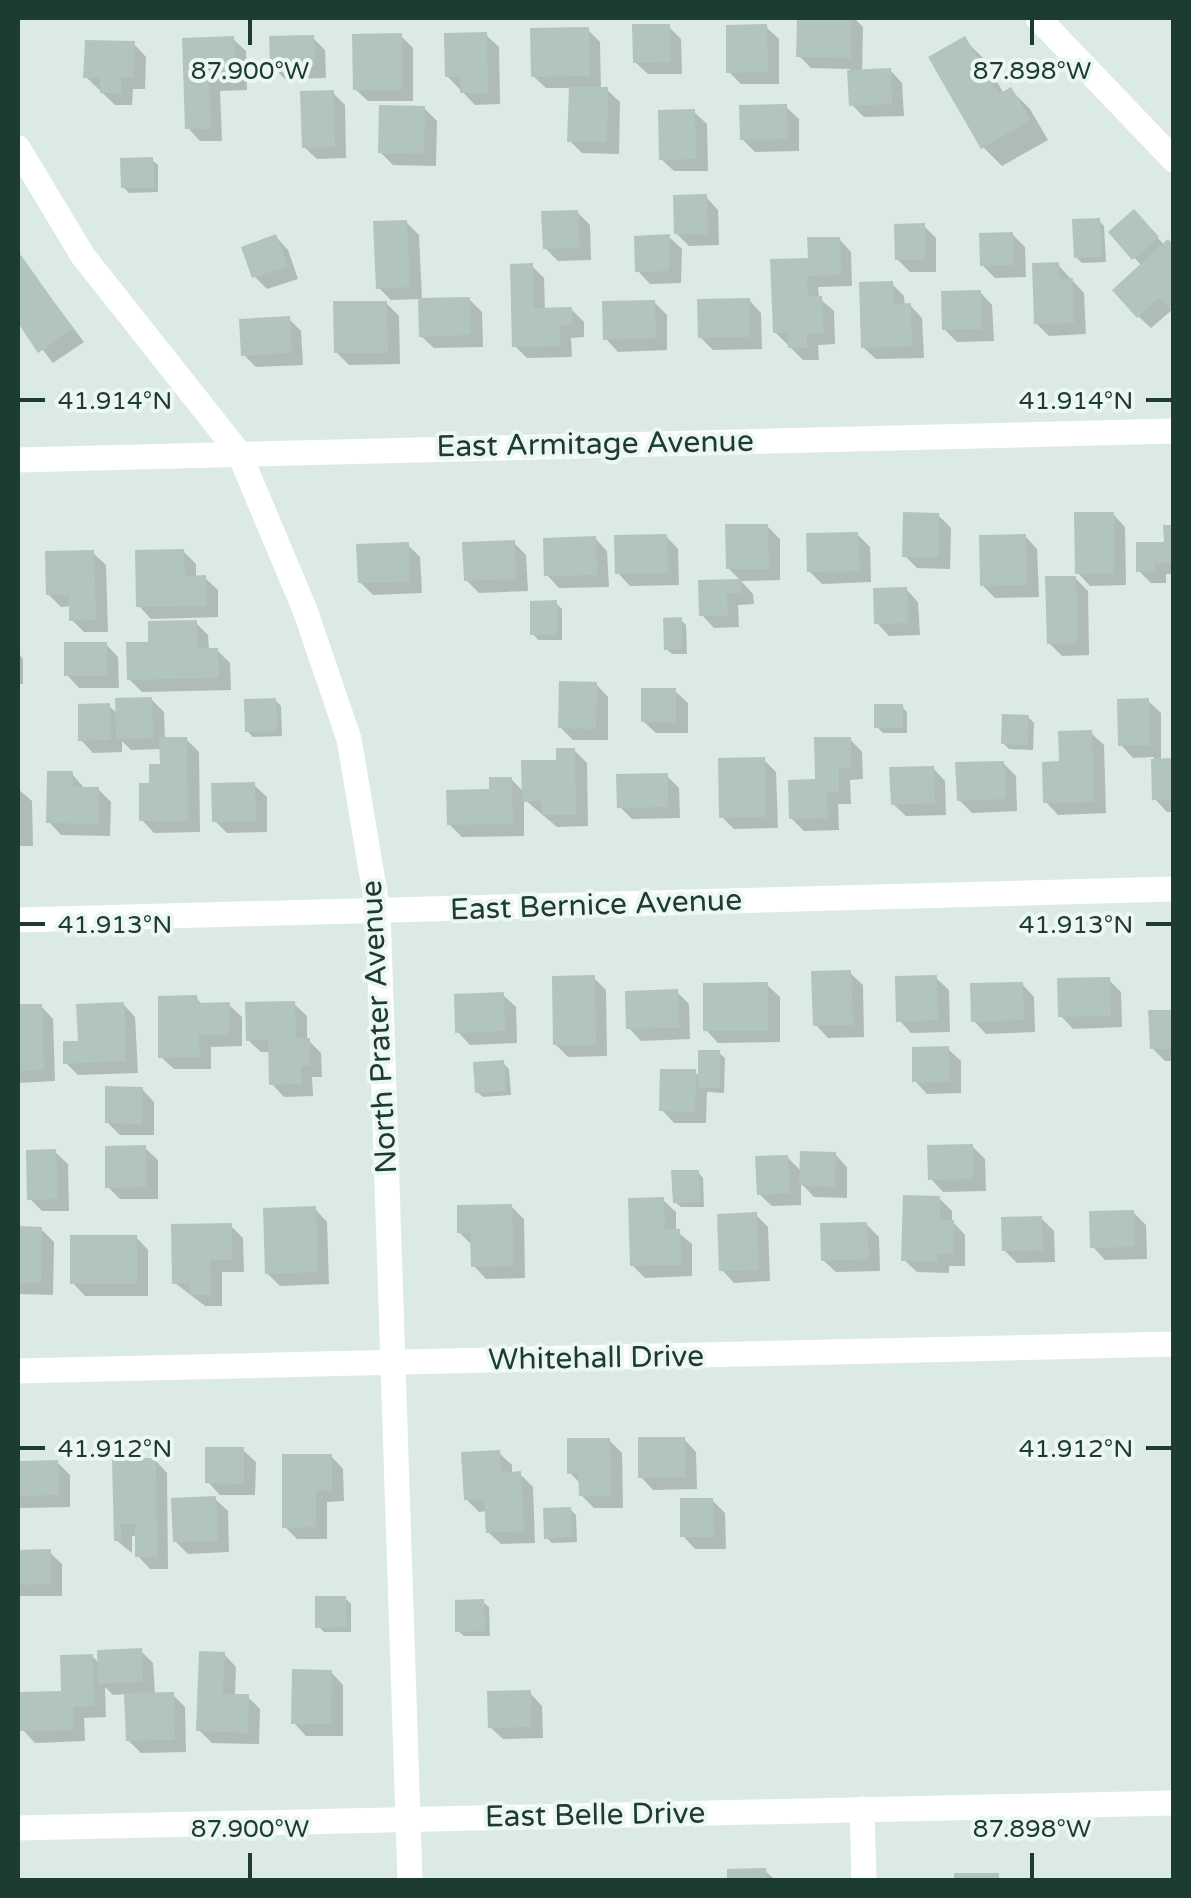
<svg xmlns="http://www.w3.org/2000/svg" width="1191" height="1898" font-family="'Varela Round',sans-serif">
  <rect width="100%" height="100%" fill="#dbeae4"/>
  <g fill="#0003">
    <polygon points="836,18 854,18 863,27 862,72 890,70 902,83 904,116 864,117 852,105 850,69 811,68 799,56"/>
    <polygon points="669,27 681,39 682,74 648,74 635,62"/>
    <polygon points="766,27 779,39 779,84 741,84 729,72"/>
    <polygon points="588,30 600,42 601,89 607,90 620,102 619,154 582,153 570,141 571,88 546,88 533,76"/>
    <polygon points="486,35 499,47 500,104 475,105 447,76"/>
    <polygon points="401,36 413,48 413,101 368,101 355,89"/>
    <polygon points="313,38 325,50 326,78 285,79 272,66"/>
    <polygon points="233,39 246,51 247,90 220,91 222,141 200,141 188,128 185,40"/>
    <polygon points="964,39 983,58 1004,94 1011,90 1030,109 1048,140 1002,166 983,147"/>
    <polygon points="134,44 146,57 145,89 133,89 132,105 115,105 86,77"/>
    <polygon points="333,93 345,105 346,158 317,159 304,147"/>
    <polygon points="786,107 799,119 799,151 755,152 742,139"/>
    <polygon points="424,108 437,121 436,166 393,165 380,152"/>
    <polygon points="694,112 707,124 708,171 674,171 661,159"/>
    <polygon points="152,160 158,165 158,192 129,193 123,187"/>
    <polygon points="706,197 718,210 719,245 689,246 676,233"/>
    <polygon points="577,212 590,225 591,260 558,261 545,248"/>
    <polygon points="1099,221 1104,226 1106,262 1082,263 1076,257"/>
    <polygon points="406,222 419,235 422,300 469,299 482,312 483,347 434,348 421,336 420,299 391,300 379,288"/>
    <polygon points="1146,225 1165,246 1173,309 1151,328 1138,316 1142,266 1111,232"/>
    <polygon points="924,226 936,238 936,272 910,272 897,259"/>
    <polygon points="1012,234 1025,247 1026,277 995,278 982,265"/>
    <polygon points="276,237 288,250 298,279 267,289 255,277"/>
    <polygon points="669,237 682,249 681,283 650,284 638,271"/>
    <polygon points="839,239 851,252 852,286 818,287 819,298 834,311 835,344 818,345 819,360 803,360 775,332 810,261"/>
    <polygon points="21,258 84,342 53,363 18,318 18,260"/>
    <polygon points="1058,265 1084,293 1086,334 1049,336 1036,323"/>
    <polygon points="532,266 544,278 545,310 571,309 584,322 584,337 571,338 572,357 527,358 515,346"/>
    <polygon points="892,284 904,296 905,306 910,305 922,318 924,358 876,359 863,347"/>
    <polygon points="980,292 992,305 994,341 957,342 944,329"/>
    <polygon points="749,300 761,313 762,349 713,350 700,337"/>
    <polygon points="654,302 667,315 667,350 618,352 606,339"/>
    <polygon points="386,303 399,316 400,364 349,365 336,352"/>
    <polygon points="289,319 301,331 303,365 256,367 244,355"/>
    <polygon points="1113,514 1125,527 1126,585 1090,586 1078,573"/>
    <polygon points="938,515 951,528 950,569 917,568 905,556"/>
    <polygon points="767,526 780,539 780,580 741,581 728,568"/>
    <polygon points="1174,527 1174,574 1166,574 1166,583 1151,583 1139,571 1166,544"/>
    <polygon points="857,534 870,547 871,582 822,584 809,571"/>
    <polygon points="666,536 678,549 679,585 630,586 618,573"/>
    <polygon points="1025,536 1037,549 1039,597 995,598 982,585"/>
    <polygon points="595,538 607,551 609,587 559,588 547,575"/>
    <polygon points="514,543 526,555 528,591 479,593 466,580"/>
    <polygon points="408,545 420,557 422,593 373,595 360,582"/>
    <polygon points="183,551 196,564 196,578 205,578 218,590 218,617 151,619 139,606"/>
    <polygon points="93,553 106,565 108,632 84,632 72,620 72,606 61,607 48,594"/>
    <polygon points="1075,578 1088,591 1089,655 1062,656 1049,643"/>
    <polygon points="741,581 753,594 754,604 738,605 739,627 714,628 702,615 701,582"/>
    <polygon points="906,589 918,602 920,635 889,636 877,623"/>
    <polygon points="556,603 562,609 562,640 538,640 533,634"/>
    <polygon points="681,620 686,625 687,654 672,654 666,649"/>
    <polygon points="196,623 208,635 209,650 217,650 230,663 231,690 142,692 129,679 150,644"/>
    <polygon points="106,644 118,657 119,688 79,688 67,675"/>
    <polygon points="18,653 23,659 23,684 18,684"/>
    <polygon points="596,684 608,697 608,740 573,740 560,727"/>
    <polygon points="675,691 688,703 688,733 656,733 643,721"/>
    <polygon points="151,699 164,712 165,739 186,739 199,752 200,832 154,833 142,820 152,785 162,766 162,749 131,750 122,741 122,752 93,753 81,740 109,706 118,714"/>
    <polygon points="275,700 281,706 282,736 253,737 247,731"/>
    <polygon points="1148,701 1161,713 1161,761 1174,760 1174,812 1167,812 1155,799 1154,757 1133,758 1121,745"/>
    <polygon points="902,707 907,712 907,733 883,733 877,727"/>
    <polygon points="1028,717 1034,723 1033,750 1009,749 1003,743"/>
    <polygon points="1091,733 1104,745 1106,813 1058,815 1046,802 1061,764"/>
    <polygon points="850,739 862,752 863,779 850,780 851,804 838,804 839,830 804,831 791,818"/>
    <polygon points="574,750 587,763 588,826 557,827 524,799 524,836 462,837 449,824 511,779 525,793"/>
    <polygon points="764,760 776,772 778,828 734,829 722,817"/>
    <polygon points="1003,763 1016,776 1017,811 972,813 959,800"/>
    <polygon points="933,768 945,781 946,815 906,816 893,804"/>
    <polygon points="72,774 85,789 98,789 111,802 110,836 61,835 49,822"/>
    <polygon points="666,775 679,788 680,818 632,819 620,807"/>
    <polygon points="254,785 267,797 267,832 227,833 215,821"/>
    <polygon points="18,789 32,801 33,846 18,846"/>
    <polygon points="850,973 863,985 864,1037 828,1038 816,1025"/>
    <polygon points="594,978 606,990 607,1056 568,1057 555,1044"/>
    <polygon points="936,978 949,990 950,1032 911,1033 899,1020"/>
    <polygon points="1109,980 1121,992 1122,1027 1073,1029 1061,1016"/>
    <polygon points="1022,984 1034,997 1035,1032 986,1034 974,1021"/>
    <polygon points="767,985 780,997 780,1042 718,1043 706,1030"/>
    <polygon points="677,992 689,1004 690,1039 641,1041 629,1028"/>
    <polygon points="503,995 516,1007 517,1043 470,1045 458,1032"/>
    <polygon points="196,998 203,1005 229,1005 242,1017 242,1046 211,1047 211,1069 174,1069 161,1057"/>
    <polygon points="123,1004 135,1017 138,1073 78,1075 66,1063 80,1043"/>
    <polygon points="294,1004 307,1016 307,1039 321,1053 322,1077 312,1077 313,1096 284,1097 272,1084 271,1052 261,1052 248,1040"/>
    <polygon points="41,1006 53,1019 55,1081 18,1083 18,1007"/>
    <polygon points="1174,1012 1174,1061 1165,1061 1152,1048"/>
    <polygon points="948,1049 961,1061 961,1093 927,1094 915,1081"/>
    <polygon points="719,1053 725,1058 724,1093 707,1092 706,1123 674,1123 662,1110 695,1072 701,1078"/>
    <polygon points="503,1063 509,1069 511,1095 483,1097 477,1092"/>
    <polygon points="142,1089 154,1102 154,1135 120,1135 107,1122"/>
    <polygon points="972,1146 985,1159 986,1191 943,1192 931,1179"/>
    <polygon points="145,1148 158,1160 158,1199 120,1199 108,1187"/>
    <polygon points="55,1152 68,1164 69,1211 42,1211 30,1199"/>
    <polygon points="835,1154 847,1167 847,1198 814,1197 801,1183 801,1205 772,1206 759,1194 787,1157 802,1172"/>
    <polygon points="698,1172 703,1178 704,1207 681,1207 675,1202"/>
    <polygon points="939,1198 952,1211 952,1221 965,1235 965,1266 949,1266 949,1273 917,1272 904,1260"/>
    <polygon points="663,1200 676,1212 676,1231 692,1244 692,1276 645,1278 632,1265"/>
    <polygon points="511,1206 524,1219 525,1278 486,1279 474,1266 473,1246 459,1232"/>
    <polygon points="315,1209 327,1222 329,1284 280,1286 267,1273"/>
    <polygon points="1133,1212 1146,1225 1147,1259 1105,1260 1093,1247"/>
    <polygon points="756,1215 768,1227 770,1281 734,1283 722,1270"/>
    <polygon points="1041,1218 1054,1231 1055,1262 1017,1263 1004,1250"/>
    <polygon points="866,1224 879,1237 880,1271 836,1272 823,1260"/>
    <polygon points="231,1226 243,1238 244,1272 222,1272 222,1306 205,1306 175,1283"/>
    <polygon points="18,1229 41,1229 54,1242 53,1295 18,1294"/>
    <polygon points="136,1237 148,1250 148,1296 85,1296 73,1283"/>
    <polygon points="684,1439 696,1452 697,1489 653,1490 641,1477"/>
    <polygon points="609,1440 622,1453 623,1508 594,1508 581,1495 581,1484 570,1473"/>
    <polygon points="243,1450 256,1462 255,1495 220,1495 208,1482"/>
    <polygon points="499,1453 512,1465 512,1474 520,1474 533,1487 535,1543 501,1544 488,1532 487,1511 479,1512 466,1499"/>
    <polygon points="331,1456 343,1469 344,1501 327,1502 327,1539 297,1539 284,1526"/>
    <polygon points="155,1460 167,1473 168,1569 150,1569 138,1556 138,1536 132,1536 132,1553 116,1540 115,1461"/>
    <polygon points="57,1462 70,1475 70,1507 21,1508 18,1504 18,1463"/>
    <polygon points="215,1499 228,1511 229,1552 188,1554 175,1541"/>
    <polygon points="712,1500 725,1513 726,1549 695,1549 683,1536"/>
    <polygon points="570,1509 576,1515 577,1542 552,1543 546,1537"/>
    <polygon points="18,1552 49,1552 62,1564 62,1596 18,1596"/>
    <polygon points="345,1598 351,1604 351,1632 324,1632 318,1626"/>
    <polygon points="483,1602 489,1607 490,1636 464,1636 458,1631"/>
    <polygon points="141,1651 153,1663 155,1695 173,1695 185,1707 186,1752 141,1753 128,1740 127,1694 113,1695 105,1687 106,1717 84,1718 85,1741 35,1743 23,1730 64,1693 92,1656 100,1664"/>
    <polygon points="224,1654 236,1667 235,1696 248,1697 260,1709 259,1744 212,1743 199,1730"/>
    <polygon points="331,1672 343,1685 343,1736 306,1736 294,1723"/>
    <polygon points="530,1693 542,1706 543,1738 503,1739 490,1727"/>
    <polygon points="730,1871 765,1871 775,1880 730,1880"/>
  </g>
  <g fill="#b1c5bd">
    <polygon points="797,18 851,18 851,58 796,57"/>
    <polygon points="632,24 670,24 671,62 633,63"/>
    <polygon points="767,24 768,72 726,73 726,25"/>
    <polygon points="589,27 590,76 531,77 530,28"/>
    <polygon points="487,32 488,93 460,93 460,77 445,77 444,33"/>
    <polygon points="402,33 402,90 353,90 352,34"/>
    <polygon points="314,35 315,66 270,67 269,36"/>
    <polygon points="234,36 236,79 209,79 211,129 185,129 182,38"/>
    <polygon points="965,36 999,94 1011,87 1031,120 981,149 928,57"/>
    <polygon points="85,40 135,41 134,78 121,77 121,94 100,93 100,78 83,78"/>
    <polygon points="891,68 892,104 849,106 847,70"/>
    <polygon points="569,87 608,87 607,142 567,142"/>
    <polygon points="334,90 335,147 302,148 300,91"/>
    <polygon points="787,104 788,139 740,140 739,105"/>
    <polygon points="379,105 425,106 424,154 378,153"/>
    <polygon points="695,109 696,159 659,160 658,110"/>
    <polygon points="153,157 154,188 121,188 120,158"/>
    <polygon points="707,194 708,234 674,234 673,195"/>
    <polygon points="1134,209 1159,237 1132,260 1108,232"/>
    <polygon points="578,210 580,248 543,249 541,211"/>
    <polygon points="1100,218 1102,257 1074,258 1072,219"/>
    <polygon points="407,220 410,287 376,289 373,221"/>
    <polygon points="925,223 925,260 895,260 894,224"/>
    <polygon points="1013,232 1014,265 980,266 979,233"/>
    <polygon points="276,234 288,266 252,278 241,247"/>
    <polygon points="670,234 669,271 635,272 634,236"/>
    <polygon points="807,237 840,237 841,275 807,276 808,296 822,296 824,333 807,333 807,348 788,348 787,333 773,333 770,259 808,258"/>
    <polygon points="1168,239 1174,245 1174,313 1159,298 1137,318 1112,290"/>
    <polygon points="21,255 73,329 38,353 18,323 18,257"/>
    <polygon points="1059,262 1060,279 1073,278 1074,323 1034,324 1032,263"/>
    <polygon points="533,263 534,308 572,307 572,325 560,326 560,346 512,347 510,264"/>
    <polygon points="893,281 894,304 911,303 912,346 861,348 859,282"/>
    <polygon points="981,290 982,329 942,330 941,291"/>
    <polygon points="470,297 471,335 419,337 418,298"/>
    <polygon points="750,298 750,337 698,338 697,299"/>
    <polygon points="655,300 656,338 603,340 602,301"/>
    <polygon points="333,301 387,301 388,353 334,353"/>
    <polygon points="290,316 292,353 241,356 239,319"/>
    <polygon points="903,512 939,513 939,557 902,557"/>
    <polygon points="1074,512 1114,512 1114,574 1075,574"/>
    <polygon points="725,524 768,524 769,569 726,569"/>
    <polygon points="1163,525 1174,525 1174,562 1155,563 1155,571 1136,572 1136,542 1164,542"/>
    <polygon points="858,532 860,571 807,572 806,533"/>
    <polygon points="667,534 668,573 615,574 614,535"/>
    <polygon points="1026,534 1027,585 980,586 979,535"/>
    <polygon points="596,536 597,575 544,576 543,538"/>
    <polygon points="515,540 516,579 464,581 462,542"/>
    <polygon points="409,542 410,582 358,583 356,544"/>
    <polygon points="184,549 185,576 206,575 207,606 136,607 135,550"/>
    <polygon points="94,550 96,620 69,621 69,595 46,595 45,551"/>
    <polygon points="1045,576 1076,576 1078,643 1047,644"/>
    <polygon points="742,579 742,593 727,593 728,616 699,616 698,580"/>
    <polygon points="907,587 908,623 874,624 873,588"/>
    <polygon points="557,600 558,635 530,635 530,601"/>
    <polygon points="682,617 682,649 664,650 663,618"/>
    <polygon points="197,620 197,648 218,648 219,678 127,680 126,642 148,642 148,621"/>
    <rect x="64" y="642" width="43" height="34"/>
    <polygon points="559,681 597,682 596,729 558,728"/>
    <rect x="641" y="688" width="35" height="34"/>
    <polygon points="152,697 153,738 116,739 115,698"/>
    <polygon points="276,698 278,731 245,732 244,699"/>
    <polygon points="1149,698 1150,745 1118,746 1117,699"/>
    <polygon points="110,703 111,740 78,741 78,704"/>
    <rect x="874" y="704" width="29" height="24"/>
    <polygon points="1002,714 1029,715 1028,745 1001,744"/>
    <polygon points="1092,730 1094,802 1043,803 1042,762 1059,761 1058,731"/>
    <polygon points="159,737 187,737 188,821 139,821 139,783 149,783 149,764 160,764"/>
    <polygon points="814,737 851,737 851,767 839,768 839,792 827,793 828,818 789,819 788,780 815,779"/>
    <polygon points="556,748 575,748 576,815 542,815 541,801 522,802 521,760 556,760"/>
    <polygon points="765,757 766,817 719,818 718,758"/>
    <polygon points="1174,758 1174,800 1152,800 1151,759"/>
    <polygon points="1004,761 1006,799 957,801 955,762"/>
    <polygon points="934,766 935,803 891,805 889,767"/>
    <polygon points="47,771 73,771 73,787 99,787 99,824 46,823"/>
    <polygon points="668,773 668,807 617,808 616,774"/>
    <polygon points="489,777 512,777 513,824 447,825 446,790 489,789"/>
    <polygon points="255,782 256,821 212,822 211,783"/>
    <polygon points="851,970 853,1025 813,1026 811,971"/>
    <polygon points="595,975 596,1045 553,1045 552,976"/>
    <polygon points="937,975 938,1020 896,1022 895,976"/>
    <polygon points="1110,977 1111,1016 1058,1017 1057,978"/>
    <polygon points="768,982 768,1031 703,1031 703,983"/>
    <polygon points="1023,982 1024,1020 971,1022 970,983"/>
    <polygon points="678,989 679,1028 626,1029 625,991"/>
    <polygon points="504,992 505,1031 455,1033 454,994"/>
    <polygon points="197,995 198,1003 230,1002 230,1035 199,1035 200,1057 158,1058 158,996"/>
    <polygon points="295,1001 296,1038 310,1038 310,1066 301,1066 302,1084 269,1085 268,1040 246,1041 245,1002"/>
    <polygon points="124,1002 126,1061 63,1064 63,1041 78,1041 76,1004"/>
    <polygon points="18,1004 42,1004 44,1070 18,1071"/>
    <polygon points="1148,1010 1174,1010 1174,1049 1150,1049"/>
    <polygon points="949,1046 950,1082 912,1082 912,1047"/>
    <rect x="698" y="1050" width="22" height="38"/>
    <polygon points="504,1060 506,1091 475,1093 473,1062"/>
    <polygon points="660,1069 696,1069 695,1112 659,1111"/>
    <polygon points="105,1086 143,1087 142,1124 105,1123"/>
    <polygon points="973,1144 974,1179 928,1180 927,1145"/>
    <polygon points="146,1145 146,1187 105,1188 105,1146"/>
    <polygon points="56,1149 58,1199 27,1200 26,1150"/>
    <polygon points="800,1151 836,1152 835,1187 799,1185"/>
    <polygon points="788,1155 790,1193 757,1195 755,1156"/>
    <polygon points="671,1170 699,1170 700,1202 673,1203"/>
    <polygon points="903,1195 940,1196 940,1220 954,1220 953,1254 937,1254 937,1261 901,1261"/>
    <polygon points="664,1197 665,1229 680,1229 681,1265 630,1266 628,1198"/>
    <polygon points="512,1204 514,1266 471,1267 470,1233 457,1233 457,1205"/>
    <polygon points="316,1206 318,1272 265,1274 263,1208"/>
    <polygon points="1134,1210 1135,1247 1090,1248 1089,1211"/>
    <polygon points="757,1212 759,1270 719,1271 717,1214"/>
    <polygon points="1042,1216 1043,1250 1002,1251 1001,1217"/>
    <polygon points="867,1222 869,1259 821,1261 820,1223"/>
    <polygon points="232,1223 232,1260 210,1260 211,1295 190,1295 189,1283 172,1284 171,1224"/>
    <polygon points="18,1226 42,1227 41,1283 18,1283"/>
    <rect x="70" y="1235" width="67" height="49"/>
    <polygon points="638,1437 685,1437 686,1478 638,1478"/>
    <polygon points="567,1438 610,1438 611,1496 579,1496 578,1473 567,1474"/>
    <polygon points="205,1447 244,1447 244,1484 205,1483"/>
    <polygon points="500,1450 501,1473 521,1471 524,1531 486,1533 484,1499 464,1500 461,1452"/>
    <polygon points="282,1454 332,1454 332,1490 316,1490 316,1527 282,1528"/>
    <polygon points="112,1458 156,1458 157,1557 135,1557 135,1524 121,1524 121,1541 114,1541"/>
    <polygon points="58,1460 59,1495 18,1496 18,1461"/>
    <polygon points="216,1496 218,1541 173,1542 171,1498"/>
    <polygon points="680,1498 713,1498 714,1537 680,1537"/>
    <polygon points="571,1507 572,1537 544,1539 543,1508"/>
    <polygon points="51,1549 51,1584 18,1585 18,1550"/>
    <polygon points="315,1596 346,1596 347,1627 315,1628"/>
    <polygon points="484,1599 485,1631 455,1632 455,1600"/>
    <polygon points="142,1648 143,1682 98,1684 97,1650"/>
    <polygon points="199,1651 225,1652 223,1694 249,1694 248,1733 196,1731"/>
    <polygon points="93,1654 95,1706 73,1707 74,1730 20,1731 19,1692 61,1691 60,1655"/>
    <polygon points="292,1669 332,1670 331,1724 291,1724"/>
    <polygon points="531,1690 531,1727 488,1728 487,1691"/>
    <polygon points="174,1692 175,1740 126,1741 124,1693"/>
    <polygon points="766,1868 767,1880 727,1880 727,1869"/>
    <rect x="954" y="1873" width="45" height="7"/>
  </g>
  <g fill="none" stroke-linecap="round" stroke-linejoin="round">
    <g stroke="#fff" stroke-width="25">
      <polyline points="1038,18 1174,160"/>
      <polyline points="18,148 83,256 239,453 305,610 349,739 378,911 410,1880"/>
      <polyline points="18,460 1174,431"/>
      <polyline points="18,920 1174,889"/>
      <polyline points="18,1371 1174,1344"/>
      <polyline points="862,1809 864,1880"/>
      <polyline points="18,1828 1174,1803"/>
    </g>
  </g>
  <path fill="none" stroke="#1c3b33" stroke-width="4" d="M250 20V45M1032 20V45M20 400H45M1146 400H1171M20 924H45M1146 924H1171M20 1448H45M1146 1448H1171M250 1853V1878M1032 1853V1878"/>
  <g text-anchor="middle" dominant-baseline="central" stroke-width="8" stroke-linejoin="round" paint-order="stroke">
    <g font-size="30" fill="#1c3b33" stroke="#ecf7f2">
      <text transform="translate(595 444) rotate(-1)">East Armitage Avenue</text>
      <text transform="translate(596 905) rotate(-2)">East Bernice Avenue</text>
      <text transform="translate(379 1027) rotate(-93)">North Prater Avenue</text>
      <text transform="translate(596 1358) rotate(-1)">Whitehall Drive</text>
      <text transform="translate(595 1815) rotate(-1)">East Belle Drive</text>
    </g>
  </g>
  <g font-size="25" text-anchor="middle" fill="#1c3b33" stroke="#ecf7f2" stroke-width="8" stroke-linejoin="round" paint-order="stroke">
    <text x="250" y="79">87.900°W</text>
    <text x="1032" y="79">87.898°W</text>
    <text x="115" y="409">41.914°N</text>
    <text x="1076" y="409">41.914°N</text>
    <text x="115" y="933">41.913°N</text>
    <text x="1076" y="933">41.913°N</text>
    <text x="115" y="1457">41.912°N</text>
    <text x="1076" y="1457">41.912°N</text>
    <text x="250" y="1837">87.900°W</text>
    <text x="1032" y="1837">87.898°W</text>
  </g>
  <rect width="1191" height="1898" fill="none" stroke="#1c3b33" stroke-width="40"/>
</svg>
